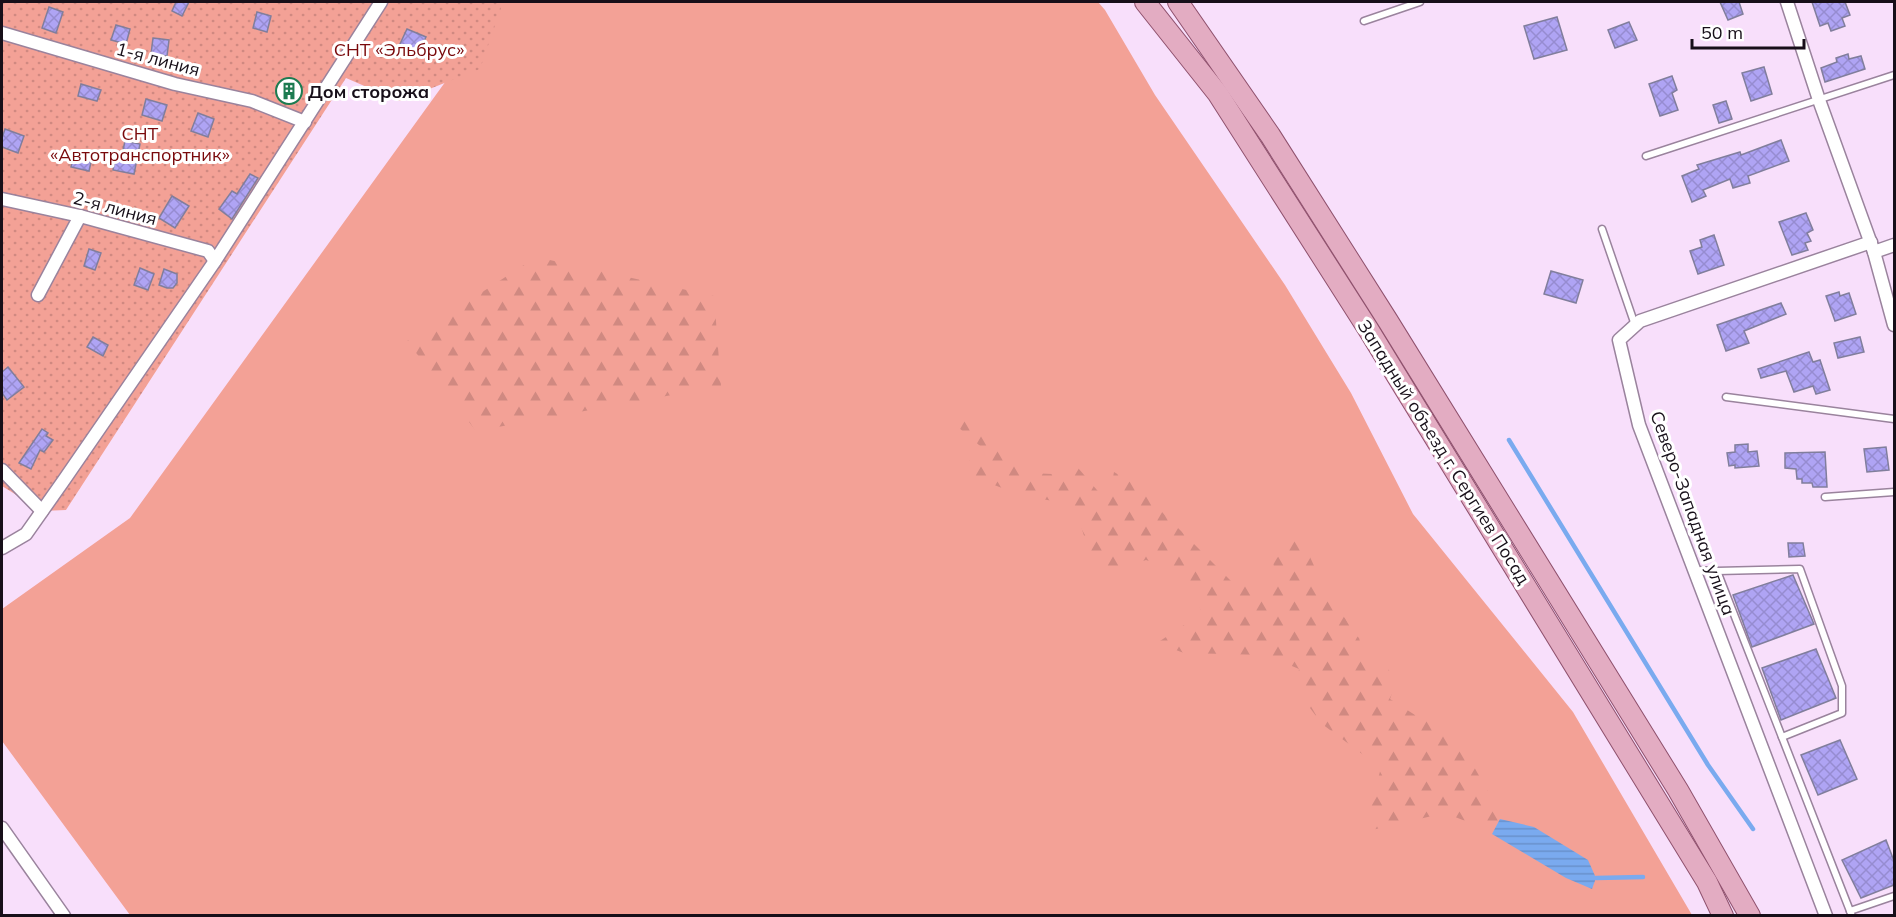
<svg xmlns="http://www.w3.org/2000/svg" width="1896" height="917" font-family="Mulish,sans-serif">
  <defs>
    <pattern id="forest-firs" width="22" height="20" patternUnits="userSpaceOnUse" patternTransform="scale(1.5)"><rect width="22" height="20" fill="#f3a196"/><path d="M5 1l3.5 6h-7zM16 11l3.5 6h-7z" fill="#d08981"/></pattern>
    <pattern id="garden-dots" width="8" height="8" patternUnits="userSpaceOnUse" patternTransform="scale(1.5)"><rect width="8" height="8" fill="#f3a196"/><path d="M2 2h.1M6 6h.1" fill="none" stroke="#d08981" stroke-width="1.8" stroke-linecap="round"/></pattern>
    <pattern id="water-rules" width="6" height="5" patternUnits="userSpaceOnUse" patternTransform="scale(1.5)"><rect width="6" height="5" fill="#7aaaef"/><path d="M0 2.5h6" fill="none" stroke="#6991cc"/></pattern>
    <pattern id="building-cross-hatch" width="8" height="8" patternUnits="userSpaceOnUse" patternTransform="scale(1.5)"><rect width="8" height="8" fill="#afa4f4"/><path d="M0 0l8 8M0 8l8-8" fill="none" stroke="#968cd1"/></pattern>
  </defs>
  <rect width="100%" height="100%" fill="#f8dffb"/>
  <polygon fill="#f3a196" points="481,2 1098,2 1105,10 1155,95 1285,285 1351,393 1413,514 1573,712 1692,915 130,915 2,741 2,609 130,518 464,56"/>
  <g fill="url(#forest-firs)">
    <polygon points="536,257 714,296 721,386 476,431 407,341"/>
    <path d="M964 418 991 436 1001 451 1015 466 1030 473 1052 474 1064 462H1073L1108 503 1114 472 1134 484 1231 581 1256 587 1271 586 1278 579 1272 560 1280 556 1279 542 1295 534 1310 557 1331 603 1345 618 1354 633 1359 638 1367 664 1380 679 1388 668 1395 684 1390 699 1415 715 1452 728 1516 841 1445 813 1363 832 1381 768 1322 724 1295 688 1299 669 1266 655 1184 653 1157 643 1202 613 1193 591 1168 568 1146 560 1110 573 1091 558 1074 504C1034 500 994 488 959 469L978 454 986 451 952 422Z"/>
  </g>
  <polygon fill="url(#garden-dots)" points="2,2 503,2 480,69 399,101 346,78 66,510 42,511 2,486"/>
  <polygon fill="url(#water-rules)" points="1500,819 1534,827 1588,860 1596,878 1592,889 1566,878 1492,834"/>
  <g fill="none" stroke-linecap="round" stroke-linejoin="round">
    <g stroke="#7aaaef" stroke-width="4.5">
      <polyline points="1509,440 1708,765 1753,829"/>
      <polyline points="1596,878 1643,877"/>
    </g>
  </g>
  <g fill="url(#building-cross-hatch)" stroke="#817e9c" stroke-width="1.5">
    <polygon points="176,2 189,2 182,16 172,11"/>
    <polygon points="1720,2 1739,2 1743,14 1728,20"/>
    <polygon points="1812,2 1845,2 1850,15 1842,18 1845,26 1831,31 1828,23 1820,26"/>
    <polygon points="49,7 63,12 56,33 42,28"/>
    <polygon points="257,12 271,16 267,32 253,28"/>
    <polygon points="1557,17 1567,50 1534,59 1524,26"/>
    <polygon points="1629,22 1637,40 1615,48 1608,30"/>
    <polygon points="116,25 130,29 126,44 111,40"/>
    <polygon points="407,29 426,37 418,54 399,46"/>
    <polygon points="153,38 169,40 167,56 151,54"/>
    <polygon points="1848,54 1849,59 1861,56 1865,69 1825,82 1821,68 1837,62 1836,58"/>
    <polygon points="1764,67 1772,94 1751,101 1742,73"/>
    <polygon points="1672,76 1677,90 1672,93 1678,110 1660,116 1649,84"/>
    <polygon points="81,84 101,90 97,101 78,96"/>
    <polygon points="146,99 167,105 162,121 142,115"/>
    <polygon points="1726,101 1732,119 1719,123 1713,105"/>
    <polygon points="198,113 214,119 208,137 191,131"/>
    <polygon points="5,129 24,136 18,153 2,147 2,138"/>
    <polygon points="1781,140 1789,161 1748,176 1750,183 1733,188 1730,179 1703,190 1706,196 1692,202 1682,176 1699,169 1697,165 1740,152 1741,155"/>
    <polygon points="125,141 140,144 134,174 113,170 116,154 122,155"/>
    <polygon points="74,154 92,158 89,171 71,167"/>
    <polygon points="250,174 258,178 232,219 219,209 232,191 237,194"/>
    <polygon points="172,196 189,206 175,228 159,218"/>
    <polygon points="1806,213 1813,230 1807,233 1811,241 1805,243 1808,250 1792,255 1779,222"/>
    <polygon points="1714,235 1724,265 1698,274 1690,251 1702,247 1700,240"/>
    <polygon points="89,249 101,253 95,270 84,266"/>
    <polygon points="140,268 154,274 148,290 134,285"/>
    <polygon points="164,269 177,274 177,283 173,288 167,288 159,285"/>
    <polygon points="1551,271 1583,280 1576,303 1544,294"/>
    <polygon points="1839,292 1840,296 1849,293 1856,314 1835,321 1826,296"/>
    <polygon points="1781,303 1786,314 1744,331 1749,343 1726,351 1717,325"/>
    <polygon points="93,337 108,345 103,356 87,347"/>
    <polygon points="1860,337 1864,352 1838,358 1834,343"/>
    <polygon points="1809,352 1813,362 1820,360 1830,390 1816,394 1813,386 1794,392 1786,371 1761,378 1758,369"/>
    <polygon points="8,367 24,387 7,400 2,393 2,372"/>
    <polygon points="42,429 48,433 46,436 53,440 44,452 40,450 31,469 19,463"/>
    <polygon points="1748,444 1748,452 1757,451 1759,466 1735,468 1735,465 1729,466 1727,453 1735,452 1735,445"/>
    <polygon points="1886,447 1889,470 1867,472 1864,449"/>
    <polygon points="1825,452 1827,487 1813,487 1812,483 1802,483 1802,479 1797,479 1796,469 1785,468 1785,453"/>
    <polygon points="1788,543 1803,543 1805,556 1789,557"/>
    <polygon points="1793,575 1814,624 1752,647 1733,595"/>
    <polygon points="1816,649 1836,698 1781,720 1762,668"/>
    <polygon points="1840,740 1857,779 1818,795 1801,755"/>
    <polygon points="1886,840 1894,861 1894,885 1861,898 1842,860"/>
  </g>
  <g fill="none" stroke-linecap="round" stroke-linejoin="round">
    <defs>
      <g id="lane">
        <polyline points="1364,21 1420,2"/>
        <polyline points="1646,156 1894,75"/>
        <polyline points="1602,229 1635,325"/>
        <polyline points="1726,397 1894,419"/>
        <polyline points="1825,497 1894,492"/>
        <polyline points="1694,570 1717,571 1852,916"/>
        <polyline points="1717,571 1800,569 1842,686 1842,713 1782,737"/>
        <polyline points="1850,911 1894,896"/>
      </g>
      <g id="street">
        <polyline points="1787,2 1819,100 1874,252 1894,325"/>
        <polyline points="2,33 175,84 252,101 305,122"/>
        <polyline points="2,199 80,216 208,251 215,261"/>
        <polyline points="1874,252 1894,245"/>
        <polyline points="38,295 80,216"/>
        <polyline points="2,470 42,511"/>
        <polyline points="2,548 26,534 64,480 215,261 381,2"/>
        <polyline points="2,828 64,916"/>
        <polyline points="1826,916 1639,425 1619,340 1640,321 1871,242"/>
      </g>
      <g id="primary">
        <polyline points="1145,2 1218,94 1368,329 1707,882 1723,916"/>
        <polyline points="1178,2 1270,135 1388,321 1678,790 1750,916"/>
      </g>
    </defs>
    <use href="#lane" stroke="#9a839d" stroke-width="9"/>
    <use href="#street" stroke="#9a839d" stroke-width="15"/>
    <use href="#primary" stroke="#8f516d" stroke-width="22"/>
    <use href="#lane" stroke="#fff" stroke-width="6"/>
    <use href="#street" stroke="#fff" stroke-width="12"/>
    <use href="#primary" stroke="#e3acc2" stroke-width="20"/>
  </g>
  <defs>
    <symbol id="building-ring" viewBox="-11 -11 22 22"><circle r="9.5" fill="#fff" stroke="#1c7b51" stroke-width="1.5"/><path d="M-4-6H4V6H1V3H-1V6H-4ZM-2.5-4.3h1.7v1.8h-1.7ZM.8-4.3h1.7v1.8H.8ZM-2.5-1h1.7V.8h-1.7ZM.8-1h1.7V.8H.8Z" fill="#1c7b51"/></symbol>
  </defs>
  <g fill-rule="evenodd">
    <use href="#building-ring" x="274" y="76" width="30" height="30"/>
  </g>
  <g text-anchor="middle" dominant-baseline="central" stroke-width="6" stroke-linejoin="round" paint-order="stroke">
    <g font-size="18" fill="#79090b" stroke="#fff">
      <text x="399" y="49">СНТ «Эльбрус»</text>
      <text x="140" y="133">СНТ<tspan x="140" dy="21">«Автотранспортник»</tspan></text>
    </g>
    <g font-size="18" fill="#170f19" stroke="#fff">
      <text transform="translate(158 59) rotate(15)">1-я линия</text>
      <text transform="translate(115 208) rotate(15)">2-я линия</text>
      <text transform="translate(1444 452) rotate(58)">Западный объезд г. Сергиев Посад</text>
      <text transform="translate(1693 513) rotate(70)">Северо-Западная улица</text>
    </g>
    <g font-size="18" font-weight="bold" fill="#170f19" stroke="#fff" text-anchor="start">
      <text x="308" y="91">Дом сторожа</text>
    </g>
  </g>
  <rect width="1896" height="917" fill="none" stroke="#170f19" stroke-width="6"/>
  <path d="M1692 39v9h112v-9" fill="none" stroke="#170f19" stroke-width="3"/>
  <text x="1701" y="39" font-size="18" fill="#170f19" stroke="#ffffff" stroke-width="4.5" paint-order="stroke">50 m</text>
</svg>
